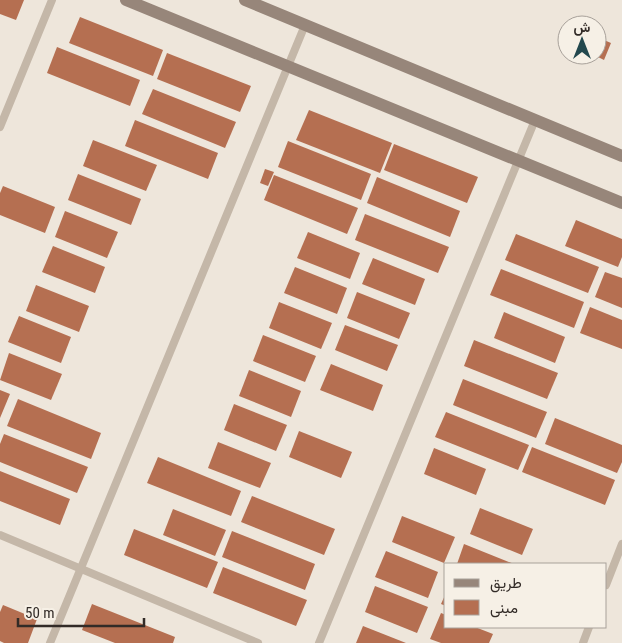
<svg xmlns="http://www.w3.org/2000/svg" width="622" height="643" font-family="'Roboto Condensed',Vazirmatn,sans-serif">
  <rect width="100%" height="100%" fill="#eee6db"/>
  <g fill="#b56f51">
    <polygon points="0,0 24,0 16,20 0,14"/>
    <polygon points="80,17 163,50 153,76 69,43"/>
    <polygon points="597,37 611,43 604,60 594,55 597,55"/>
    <polygon points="57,47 140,80 130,106 47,73"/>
    <polygon points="167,53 251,86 240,112 157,79"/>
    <polygon points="153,89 236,122 225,148 142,114"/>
    <polygon points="309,110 392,143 380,173 296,140"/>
    <polygon points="135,120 218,153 208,179 125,146"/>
    <polygon points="93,140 157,165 146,191 83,166"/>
    <polygon points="288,141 371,174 361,200 278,167"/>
    <polygon points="394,144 478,177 467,203 384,170"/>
    <polygon points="265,169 274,172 268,186 260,183"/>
    <polygon points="78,174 141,199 131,225 68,200"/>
    <polygon points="274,175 358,208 347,234 264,200"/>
    <polygon points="377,177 460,211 450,237 367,203"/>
    <polygon points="3,186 55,207 45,233 0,215 0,193"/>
    <polygon points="65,211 118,232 107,258 55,237"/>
    <polygon points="365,214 449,247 438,273 355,240"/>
    <polygon points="576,220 622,239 622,257 618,267 565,246"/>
    <polygon points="308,232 360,253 350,279 297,258"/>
    <polygon points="516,234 599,267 588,293 505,260"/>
    <polygon points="53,246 105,267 95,293 42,272"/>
    <polygon points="373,258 425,279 415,305 362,284"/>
    <polygon points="295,267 347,288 337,314 284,293"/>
    <polygon points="501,269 584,302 574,328 490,295"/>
    <polygon points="605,272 622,278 622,308 595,297"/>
    <polygon points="36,285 89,306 79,332 26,311"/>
    <polygon points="357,292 410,313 399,339 347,318"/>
    <polygon points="279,302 332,323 321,349 269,328"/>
    <polygon points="590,307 622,320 622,349 580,333"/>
    <polygon points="504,312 565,337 555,363 494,338"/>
    <polygon points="19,316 71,337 61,363 8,342"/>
    <polygon points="345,325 398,345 387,371 335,350"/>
    <polygon points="263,335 316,356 305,382 253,361"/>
    <polygon points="474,340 558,373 547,399 464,366"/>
    <polygon points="9,353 62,374 51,400 0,380"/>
    <polygon points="331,364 383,385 373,411 320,390"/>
    <polygon points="249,370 301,391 291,417 239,396"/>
    <polygon points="463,379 547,412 536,438 453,405"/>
    <polygon points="0,390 10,394 0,418"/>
    <polygon points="18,399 101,433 91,459 7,426"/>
    <polygon points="234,404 287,425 276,451 224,430"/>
    <polygon points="446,412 529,445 518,470 435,437"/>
    <polygon points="555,418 622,445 622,462 617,473 545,444"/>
    <polygon points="299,431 352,452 341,478 289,457"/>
    <polygon points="4,434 88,467 77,493 0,462 0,444"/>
    <polygon points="218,442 271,463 260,488 208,468"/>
    <polygon points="532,447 615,480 605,505 522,472"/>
    <polygon points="434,448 486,469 476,495 424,474"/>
    <polygon points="158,457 241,491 231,516 147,483"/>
    <polygon points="0,471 70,499 60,525 0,501"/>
    <polygon points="252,496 335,529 324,555 241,522"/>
    <polygon points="480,508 533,529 522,555 470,534"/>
    <polygon points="173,509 226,530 215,556 163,535"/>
    <polygon points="402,516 455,537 444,563 392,542"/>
    <polygon points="134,529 218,562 207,588 124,555"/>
    <polygon points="232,531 315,564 305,590 222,557"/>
    <polygon points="464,544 514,564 457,564"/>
    <polygon points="386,551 438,572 428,598 375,577"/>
    <polygon points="223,567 307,600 296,626 213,593"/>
    <polygon points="375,586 428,607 417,633 365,612"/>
    <polygon points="446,593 446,606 441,604"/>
    <polygon points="92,604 175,637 173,643 115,643 82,630"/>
    <polygon points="3,605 37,619 28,643 4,643 0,641 0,612"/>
    <polygon points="441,613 446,615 446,627 475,627 493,634 489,643 441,643 430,639"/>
    <polygon points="363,626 406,643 356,643"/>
  </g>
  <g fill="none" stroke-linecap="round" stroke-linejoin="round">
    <g stroke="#c4b7a8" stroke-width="8">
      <polyline points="0,127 52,0"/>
      <polyline points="0,535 258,643"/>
      <polyline points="606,585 622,544"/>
      <polyline points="50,643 305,25"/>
      <polyline points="319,643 535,120"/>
      <polyline points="583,643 589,627"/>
    </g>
    <g stroke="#97867a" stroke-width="12">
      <polyline points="126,0 622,203"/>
      <polyline points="245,0 622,156"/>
    </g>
  </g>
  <rect x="444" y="563" width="162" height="65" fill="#f6f0e6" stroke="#a8a19a"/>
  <rect x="454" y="579" width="25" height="8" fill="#97867a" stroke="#a8a19a"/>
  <text x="490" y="588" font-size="15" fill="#322b27">طريق</text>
  <rect x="454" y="600" width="25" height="15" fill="#b56f51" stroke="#a8a19a"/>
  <text x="490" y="613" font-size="15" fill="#322b27">مبنى</text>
  <g transform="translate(582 40)"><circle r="24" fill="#f6f0e6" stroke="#a8a19a"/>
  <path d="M0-4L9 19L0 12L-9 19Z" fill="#23484e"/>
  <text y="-8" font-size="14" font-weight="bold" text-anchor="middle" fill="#322b27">ش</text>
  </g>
  <path d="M18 618v8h126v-8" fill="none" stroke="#322b27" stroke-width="2.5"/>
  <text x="25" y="618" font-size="15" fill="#322b27" stroke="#f6f0e6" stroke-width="4" paint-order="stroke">50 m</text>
</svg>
